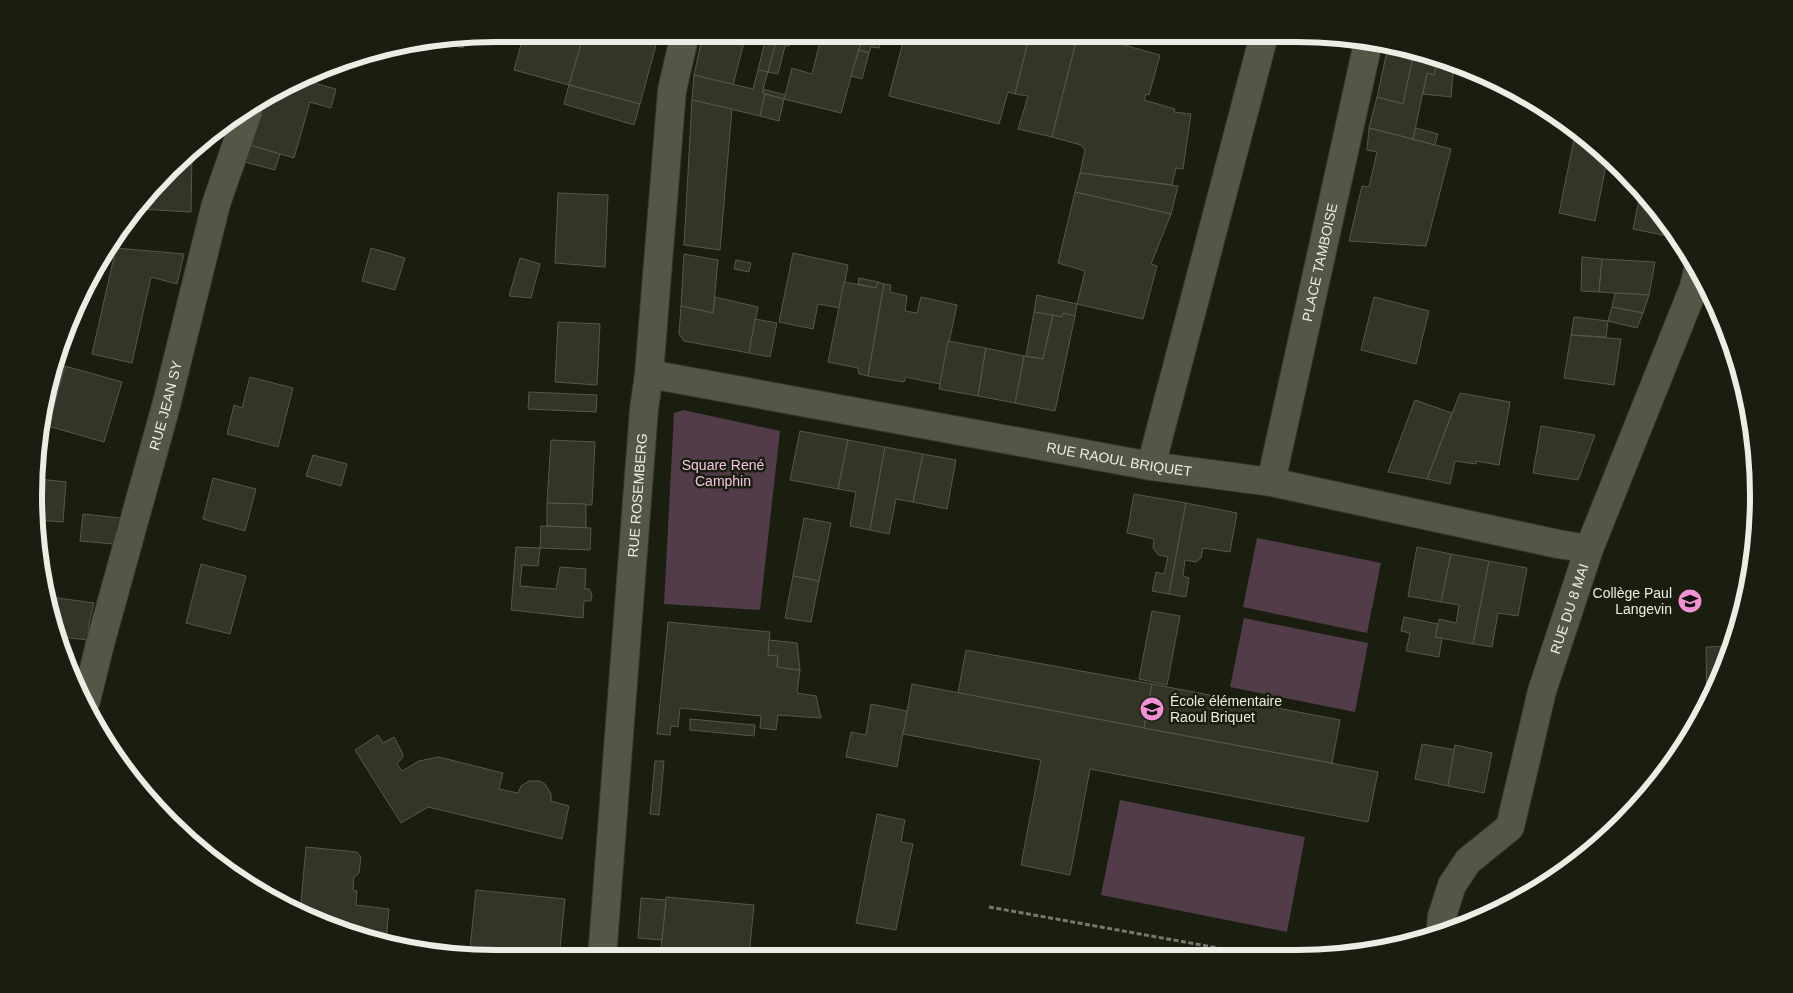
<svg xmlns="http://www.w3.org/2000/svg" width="1793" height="993" font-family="Arial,sans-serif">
  <rect width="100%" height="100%" fill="#1a1e0f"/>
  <g fill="#523c4a">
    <polygon points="683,410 780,431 760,610 664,604 674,413"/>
    <polygon points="1257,538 1381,563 1367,633 1243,607"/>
    <polygon points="1244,618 1368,643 1355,712 1230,687"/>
    <polygon points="1120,800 1305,837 1287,932 1101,895"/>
  </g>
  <g fill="#323627" stroke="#555948">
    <polygon points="524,34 584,34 569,85 514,70"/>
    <polygon points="584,34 659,34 640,104 569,85"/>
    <polygon points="703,34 746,34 733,85 694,75"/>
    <polygon points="759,34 778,34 768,72 758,70 765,41 758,39"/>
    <polygon points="778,34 793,34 789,46 785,46 778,74 768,72"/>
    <polygon points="822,34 863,34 841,113 784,99 792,68 812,74"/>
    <polygon points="863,34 883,34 879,48 871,47 869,53 859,50"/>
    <polygon points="905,34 1030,34 1015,94 1008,92 999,124 889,96"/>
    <polygon points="1030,34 1078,34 1052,137 1018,129 1028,96 1015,94"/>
    <polygon points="1078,34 1084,34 1160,55 1149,95 1146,94 1144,100 1175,109 1174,112 1191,114 1183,169 1176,168 1172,185 1080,173 1085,150 1081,145 1052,137"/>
    <polygon points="466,39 463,48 442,43"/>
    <polygon points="1388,47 1414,52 1403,104 1377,97"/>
    <polygon points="859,50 869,53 862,79 851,76"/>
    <polygon points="1414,52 1439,57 1434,75 1427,73 1413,139 1369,128 1377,97 1403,104"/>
    <polygon points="1439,57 1454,62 1451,97 1423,94 1427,73 1434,75"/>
    <polygon points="758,70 768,72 763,89 763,93 765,94 760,116 692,100 694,75 753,89"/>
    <polygon points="306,81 336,89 331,108 310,102 294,158 249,145 259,107 265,109 267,101"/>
    <polygon points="569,85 640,104 634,125 564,104"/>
    <polygon points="763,89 785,95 784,99 763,93"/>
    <polygon points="765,94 784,99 779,121 760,116"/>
    <polygon points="692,100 732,109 720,250 684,245"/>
    <polygon points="1369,128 1451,149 1426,246 1349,241 1362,186 1369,187 1377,152 1367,150"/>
    <polygon points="1416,128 1438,134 1435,145 1413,139"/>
    <polygon points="1576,130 1602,149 1608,155 1595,221 1559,213"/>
    <polygon points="249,145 280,154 275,170 245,162"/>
    <polygon points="192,154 191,212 140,209 159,189 164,189 164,184"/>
    <polygon points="1080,173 1178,186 1171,214 1075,192"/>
    <polygon points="1641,190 1664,215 1671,226 1668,236 1633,229"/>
    <polygon points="1075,192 1171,214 1151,264 1157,266 1143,319 1077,304 1085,271 1058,263"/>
    <polygon points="558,193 608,195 605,267 555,263"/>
    <polygon points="116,248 184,254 177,284 151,277 132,363 92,354"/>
    <polygon points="371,248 405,258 395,290 362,281"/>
    <polygon points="793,253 848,265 840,308 818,304 813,329 779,322"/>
    <polygon points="684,254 718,260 713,313 681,306"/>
    <polygon points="1582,257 1602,259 1599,292 1581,291"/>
    <polygon points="520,258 540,264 531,298 509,296"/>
    <polygon points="1602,259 1655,262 1649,295 1599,292"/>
    <polygon points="736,260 751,263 749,272 734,269"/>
    <polygon points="859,278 878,282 876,288 858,284"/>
    <polygon points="844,282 876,288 878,282 884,284 868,376 859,374 858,368 828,362"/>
    <polygon points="884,284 891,285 890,292 907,296 905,311 917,313 921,297 957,305 940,384 906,377 904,382 868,376"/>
    <polygon points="1615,293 1649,295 1643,313 1612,307"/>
    <polygon points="1037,295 1077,304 1075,316 1063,313 1062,317 1034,312"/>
    <polygon points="715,297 758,307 749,353 684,341 679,334 681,306 713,313"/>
    <polygon points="1374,297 1429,311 1416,364 1361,350"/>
    <polygon points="1612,307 1643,313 1637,328 1608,321"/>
    <polygon points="1034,312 1053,315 1043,359 1026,356"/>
    <polygon points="1063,313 1075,316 1055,411 1015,403 1024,356 1043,359 1053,315 1062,317"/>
    <polygon points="1574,317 1608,321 1606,337 1571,335"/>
    <polygon points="755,319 777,323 770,357 749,353"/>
    <polygon points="558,322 600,324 597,385 555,382"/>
    <polygon points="1571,335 1621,339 1614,385 1564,378"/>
    <polygon points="948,341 986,348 978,396 939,389"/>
    <polygon points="986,348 1024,356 1015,403 978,396"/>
    <polygon points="65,366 122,382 104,442 48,426"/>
    <polygon points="250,377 293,388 278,447 227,434 234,405 242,408"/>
    <polygon points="48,388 58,391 43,445"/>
    <polygon points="529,392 597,395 596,412 528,409"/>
    <polygon points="1460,393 1510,402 1499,465 1476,461 1476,464 1455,461 1450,484 1427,479"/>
    <polygon points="1415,400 1452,413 1427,479 1388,472"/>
    <polygon points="1541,426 1595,435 1578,480 1533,473"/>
    <polygon points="800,431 848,440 838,489 790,480"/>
    <polygon points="551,440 595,442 592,505 547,503"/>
    <polygon points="848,440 885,447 870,530 850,526 856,492 838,489"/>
    <polygon points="885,447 923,454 913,502 896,499 889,534 870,530"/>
    <polygon points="923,454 956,460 947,509 913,502"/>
    <polygon points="313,455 347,464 341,486 306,476"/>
    <polygon points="213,478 256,489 245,531 203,519"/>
    <polygon points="39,479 66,482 63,522 35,520"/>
    <polygon points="1134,494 1186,503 1169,594 1152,591 1156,572 1164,574 1168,557 1158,555 1153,548 1154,539 1127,533"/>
    <polygon points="547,503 586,504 586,528 547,526"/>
    <polygon points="1186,503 1237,513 1230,552 1203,548 1201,558 1196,562 1185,560 1183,576 1189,578 1186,597 1169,594"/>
    <polygon points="83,514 121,518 114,544 80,541"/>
    <polygon points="804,518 831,523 819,581 793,576"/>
    <polygon points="541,526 591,528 590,550 540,548"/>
    <polygon points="516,547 540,548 538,566 522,565 520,586 556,589 560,567 586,569 585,589 589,589 592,595 591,601 584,601 583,618 511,610"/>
    <polygon points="1417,547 1451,554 1441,602 1408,596"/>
    <polygon points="1451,554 1489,561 1473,644 1435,637 1439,619 1456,623 1459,605 1441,602"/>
    <polygon points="1489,561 1527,568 1518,616 1498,613 1492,647 1473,644"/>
    <polygon points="201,564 246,576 230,634 186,623"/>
    <polygon points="793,576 819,581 811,622 785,618"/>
    <polygon points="51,597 94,603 89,623 88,640 61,637"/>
    <polygon points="1152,611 1180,616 1167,685 1139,679"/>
    <polygon points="1404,617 1438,624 1435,637 1442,638 1439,657 1406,651 1410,633 1401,631"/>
    <polygon points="668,622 770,632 768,655 778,656 777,667 800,670 797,693 816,696 821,718 778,715 776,730 760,728 761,716 680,708 678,727 671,726 670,735 657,734"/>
    <polygon points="769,640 797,643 800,670 777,667 778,656 768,655"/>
    <polygon points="1734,646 1707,707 1706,647"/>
    <polygon points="966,650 1152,684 1144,728 958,693"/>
    <polygon points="912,684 1378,772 1368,822 1090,769 1070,875 1021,865 1041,760 903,734"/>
    <polygon points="1152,684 1340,720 1332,763 1144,728"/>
    <polygon points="871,704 907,711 897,767 846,757 851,732 866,735"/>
    <polygon points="690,719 755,725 754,736 690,730"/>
    <polygon points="378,735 383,743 394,737 402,752 403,757 397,764 402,771 419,761 439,757 503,773 499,789 518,793 521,786 529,781 539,781 545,784 551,794 551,801 569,806 562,839 428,807 401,823 355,750"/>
    <polygon points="1422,744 1455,750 1448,786 1415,779"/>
    <polygon points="1455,745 1492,753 1484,793 1448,786"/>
    <polygon points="655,761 664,761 659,815 650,814"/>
    <polygon points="140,778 150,803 135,780"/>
    <polygon points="877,814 905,820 901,842 913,844 896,930 856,923"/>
    <polygon points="306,847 357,852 361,857 359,873 354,877 353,890 357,891 356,905 389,909 386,942 348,935 300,913"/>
    <polygon points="476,890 565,899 559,958 469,958"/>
    <polygon points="666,897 754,905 749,956 661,948"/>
    <polygon points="641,898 666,900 662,940 638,938"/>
    <polygon points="670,949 749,956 759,957 669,958"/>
  </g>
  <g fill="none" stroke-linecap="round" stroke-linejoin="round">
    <defs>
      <g id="minor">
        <path id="s1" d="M649 374 1151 466 1271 482 1558 544 1589 549"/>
        <polyline points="1151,466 1264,35"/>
        <path id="s2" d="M1271 482 1368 43"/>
        <path id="s3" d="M86 701 100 644 166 406 216 204 248 112"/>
        <path id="s4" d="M1440 936 1442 916 1452 885 1468 861 1510 827 1542 691 1589 549 1694 287 1698 270"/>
        <path id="s5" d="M602 958 644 409 649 374 672 90 685 34"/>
      </g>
    </defs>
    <use href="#minor" stroke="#34362e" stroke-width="30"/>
    <polyline stroke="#767a6d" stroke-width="3" stroke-dasharray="5 2.5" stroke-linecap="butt" points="989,907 1263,956"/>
    <use href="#minor" stroke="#525746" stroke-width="28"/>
  </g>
  <defs>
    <symbol id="school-disc" viewBox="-11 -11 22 22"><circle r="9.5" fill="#f391d5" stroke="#1a1e0f"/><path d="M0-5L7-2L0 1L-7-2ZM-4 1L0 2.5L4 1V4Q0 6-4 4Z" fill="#111"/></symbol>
  </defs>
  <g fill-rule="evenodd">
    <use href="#school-disc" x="1676" y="587" width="28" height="28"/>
    <use href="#school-disc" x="1138" y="695" width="28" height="28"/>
  </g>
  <g text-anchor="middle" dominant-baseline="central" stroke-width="5" stroke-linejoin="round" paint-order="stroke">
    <g font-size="14" fill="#ebeee4" stroke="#1a1e0f">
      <text stroke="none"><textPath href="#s2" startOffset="225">PLACE TAMBOISE</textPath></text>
      <text stroke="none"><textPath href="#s3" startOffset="306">RUE JEAN SY</textPath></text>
      <text stroke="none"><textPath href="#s1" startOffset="478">RUE RAOUL BRIQUET</textPath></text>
      <text stroke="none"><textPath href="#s5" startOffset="464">RUE ROSEMBERG</textPath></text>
      <text stroke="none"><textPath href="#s4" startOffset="362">RUE DU 8 MAI</textPath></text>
    </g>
    <g font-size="14" fill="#f7c3e5" stroke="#1a1e0f">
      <text x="723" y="465">Square René<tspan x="723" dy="16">Camphin</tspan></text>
    </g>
    <g font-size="14" fill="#ebeee4" stroke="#1a1e0f" text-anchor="end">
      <text x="1672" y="593">Collège Paul<tspan x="1672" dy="16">Langevin</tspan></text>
      <text x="1170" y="701" text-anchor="start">École élémentaire<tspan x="1170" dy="16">Raoul Briquet</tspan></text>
    </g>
  </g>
  <path d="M0 0H1793V993H0ZM496 42H1296A454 454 0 0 1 1750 496V496A454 454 0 0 1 1296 950H496A454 454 0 0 1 42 496V496A454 454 0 0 1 496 42Z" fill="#1a1e0f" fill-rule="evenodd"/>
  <path fill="none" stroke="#ebeee4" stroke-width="6" d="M496 42H1296A454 454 0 0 1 1750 496V496A454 454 0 0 1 1296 950H496A454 454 0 0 1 42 496V496A454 454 0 0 1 496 42Z"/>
</svg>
